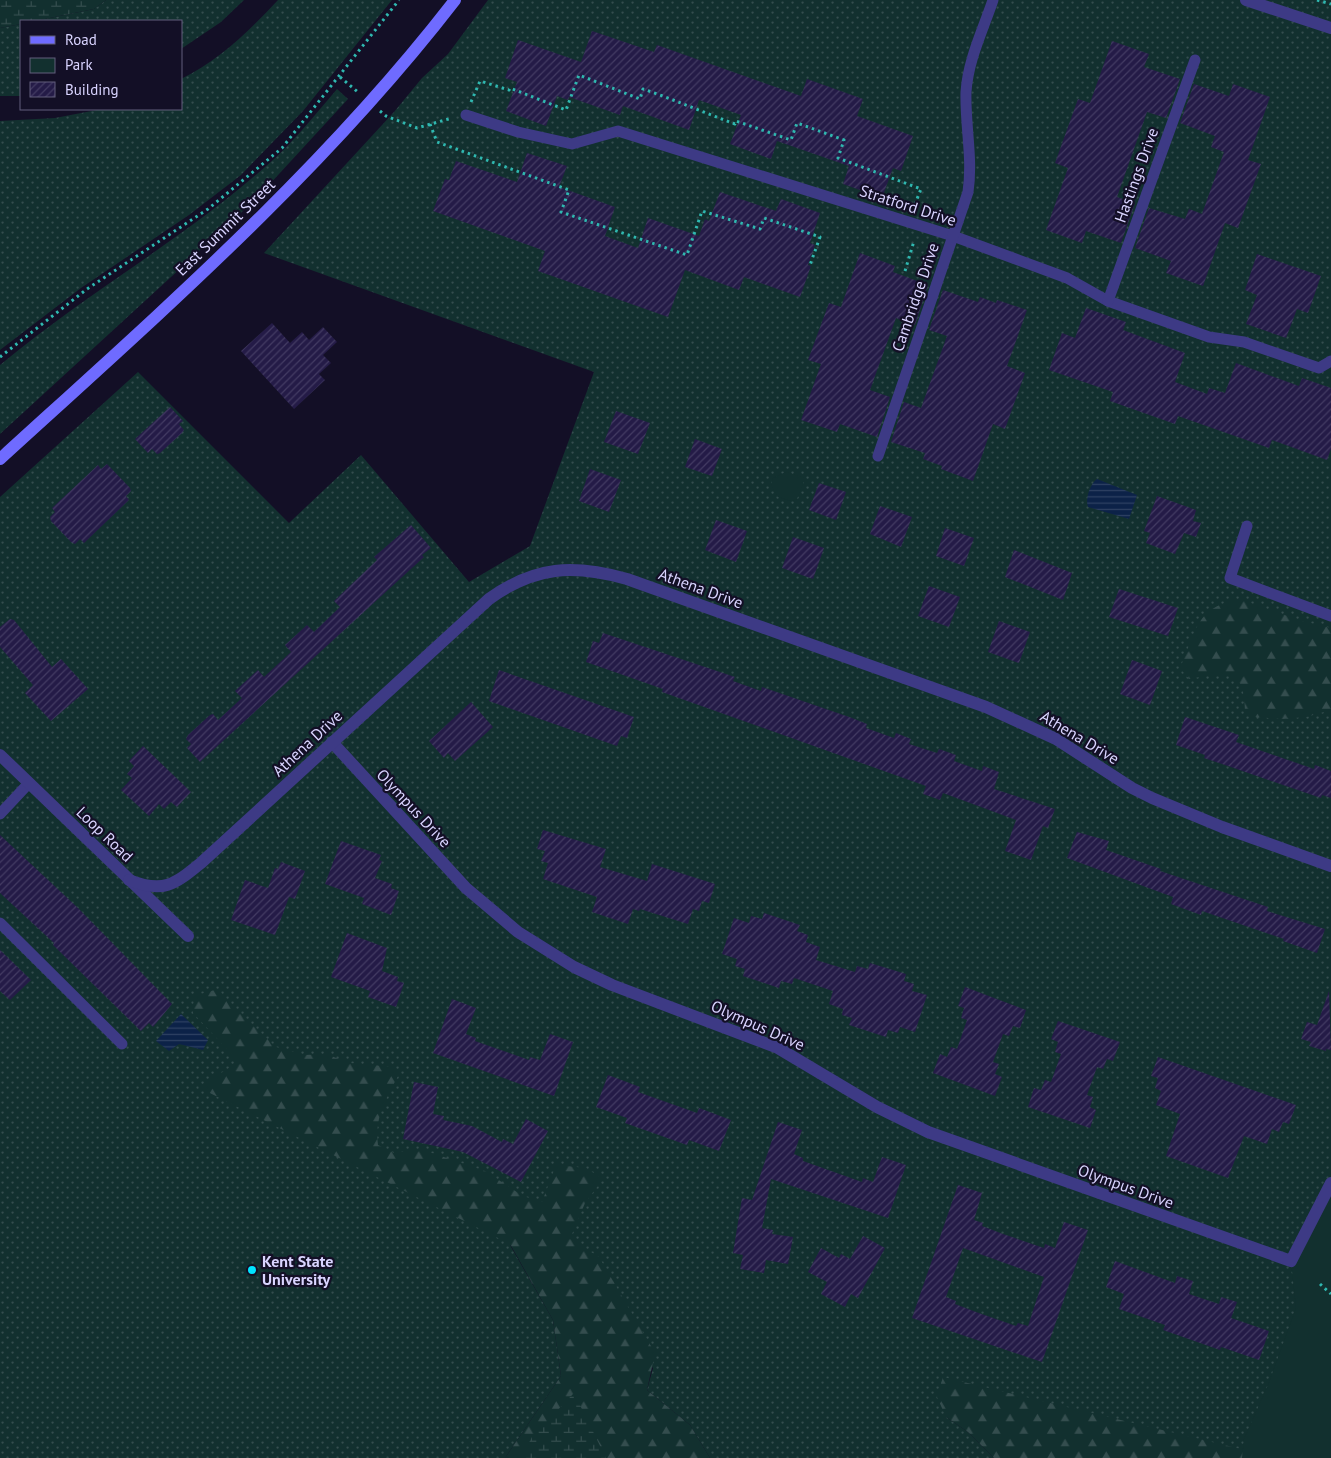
<svg xmlns="http://www.w3.org/2000/svg" width="1331" height="1458" font-family="'PT Sans',sans-serif">
  <defs>
    <pattern id="grass-dots" width="8" height="8" patternUnits="userSpaceOnUse" patternTransform="scale(1.25)"><rect width="8" height="8" fill="#12302f"/><path d="M2 2h.1M6 6h.1" fill="none" stroke="#344d4e" stroke-width="1.8" stroke-linecap="round"/></pattern>
    <pattern id="forest-firs" width="22" height="20" patternUnits="userSpaceOnUse" patternTransform="scale(1.25)"><rect width="22" height="20" fill="#12302f"/><path d="M5 1l3.5 6h-7zM16 11l3.5 6h-7z" fill="#344d4e"/></pattern>
    <pattern id="wetland-marsh" width="20" height="14" patternUnits="userSpaceOnUse" patternTransform="scale(1.25)"><rect width="20" height="14" fill="#12302f"/><path d="M1 5h8M5 5V1M11 12h8M15 12V8" fill="none" stroke="#344d4e"/></pattern>
    <pattern id="water-rules" width="6" height="5" patternUnits="userSpaceOnUse" patternTransform="scale(1.25)"><rect width="6" height="5" fill="#0c2248"/><path d="M0 2.5h6" fill="none" stroke="#2f4163"/></pattern>
    <pattern id="building-hatch" width="6" height="6" patternUnits="userSpaceOnUse" patternTransform="scale(1.25)"><rect width="6" height="6" fill="#241b47"/><path d="M-1 1l2-2M0 6l6-6M5 7l2-2" fill="none" stroke="#433b63"/></pattern>
  </defs>
  <rect width="100%" height="100%" fill="#130f26"/>
  <g fill="url(#grass-dots)">
    <polygon points="106,0 244,0 221,22 181,49 181,21 35,21 94,9"/>
    <path d="M278 0H392L303 111 241 175 189 215 81 288 0 350V121L55 118 102 109H181V79C219 61 250 30 278 0Z"/>
    <polygon points="488,0 1331,0 1331,1458 1278,1458 946,1417 968,1432 994,1458 710,1458 690,1425 647,1390 653,1368 510,1245 553,1320 561,1376 505,1458 0,1458 0,497 138,372 289,523 361,455 469,582 530,546 594,372 264,253 394,112 422,78 448,54"/>
    <polygon points="21,24 21,96 0,96 0,28"/>
    <path d="M337 89 348 99 256 199 0 434V365C85 294 182 240 265 167 292 144 314 116 337 89Z"/>
  </g>
  <g fill="url(#forest-firs)">
    <path d="M1239 599 1302 621 1331 628V710L1306 717 1282 719 1255 717 1245 713C1245 666 1227 672 1189 679L1180 668C1197 630 1195 608 1239 599Z"/>
    <path d="M218 989 237 1011 276 1047 305 1055 326 1054 349 1063 395 1067 398 1076C386 1099 374 1118 378 1145L396 1154 412 1148 432 1153 485 1171 523 1196 542 1202 556 1165 586 1168 603 1179 585 1203 570 1239 599 1257 655 1353 647 1390 690 1425 710 1458H505L561 1376 553 1320 510 1244 198 1087 239 1062 193 1013 194 996Z"/>
    <polygon points="943,1377 1278,1458 994,1458 968,1432 946,1417 937,1397"/>
  </g>
  <g fill="url(#wetland-marsh)">
    <polygon points="0,0 106,0 94,9 35,21 21,21 21,24 0,28"/>
    <polygon points="574,1393 606,1458 521,1458 532,1437"/>
  </g>
  <g fill="#12302f">
    <polygon points="786,472 804,478 804,481 797,499 791,501 778,497 771,485 773,478"/>
    <polygon points="1331,1183 1331,1458 1242,1458 1244,1439 1268,1385 1296,1308 1291,1261"/>
  </g>
  <g fill="url(#water-rules)">
    <path d="M1097 479 1137 495 1129 519 1088 507C1085 499 1090 484 1097 479Z"/>
    <polygon points="181,1014 208,1040 203,1050 179,1044 169,1051 156,1041"/>
  </g>
  <g fill="url(#building-hatch)" fill-rule="evenodd">
    <polygon points="592,31 654,52 657,45 801,96 807,79 863,99 857,116 913,136 901,171 893,168 882,198 843,184 849,166 777,141 771,159 730,144 741,115 699,100 689,130 623,106 620,115 569,97 568,100 557,96 546,126 506,111 517,82 505,78 518,40 581,62"/>
    <polygon points="1112,41 1149,54 1144,67 1180,79 1166,118 1147,112 1117,197 1135,203 1121,243 1086,231 1082,243 1046,230 1068,168 1055,163 1078,99 1090,103"/>
    <polygon points="1194,84 1229,96 1233,84 1270,97 1248,160 1261,164 1238,228 1225,223 1203,286 1166,273 1171,261 1135,248 1149,208 1185,219 1189,209 1202,214 1224,152 1211,147 1215,136 1180,123"/>
    <polygon points="527,153 567,166 559,187 615,207 605,236 638,248 648,218 699,236 705,219 709,221 720,192 776,211 781,199 820,213 810,243 815,245 808,265 811,266 800,297 744,277 739,290 685,270 668,317 538,271 545,251 433,211 445,179 449,180 456,161 517,182"/>
    <polygon points="860,253 895,266 893,272 928,285 915,325 896,318 870,390 890,397 877,437 840,424 837,432 801,420 821,364 808,360 829,303 841,307"/>
    <polygon points="1257,254 1321,276 1308,313 1297,309 1286,338 1246,324 1257,295 1245,290"/>
    <polygon points="943,290 978,302 980,297 996,303 997,300 1027,310 1007,366 1025,373 1005,429 993,424 973,481 941,469 942,466 923,459 925,453 891,442 904,402 921,408 947,336 929,330"/>
    <polygon points="1086,308 1126,322 1123,330 1185,353 1175,382 1207,394 1209,388 1225,393 1236,363 1299,386 1302,378 1331,388 1331,449 1327,460 1272,440 1269,448 1178,416 1175,424 1110,401 1113,392 1049,370 1062,333 1075,338"/>
    <polygon points="272,323 290,343 302,332 309,340 323,327 337,342 323,355 331,363 319,374 325,380 294,409 241,351"/>
    <polygon points="170,407 183,421 179,424 184,430 182,433 160,453 157,454 152,449 148,453 135,439"/>
    <polygon points="616,411 650,423 638,454 604,442"/>
    <polygon points="695,439 722,449 712,476 685,467"/>
    <polygon points="107,464 130,488 131,491 126,496 129,500 84,543 80,539 75,544 71,542 51,521 50,517 55,512 52,508 98,465 101,469"/>
    <polygon points="590,469 621,480 609,512 579,501"/>
    <polygon points="819,483 846,492 836,520 809,510"/>
    <polygon points="1157,496 1196,510 1193,521 1201,523 1196,537 1184,533 1175,554 1146,543 1150,533 1144,531"/>
    <polygon points="880,506 912,517 901,547 870,534"/>
    <polygon points="716,520 747,531 736,562 705,550"/>
    <polygon points="411,525 431,548 422,555 424,557 200,762 187,748 191,744 186,739 188,735 210,715 213,714 218,720 242,698 235,691 258,670 264,677 291,652 285,645 307,625 314,632 340,607 334,601 377,560 374,557"/>
    <polygon points="945,528 974,538 964,566 936,556"/>
    <polygon points="793,537 824,548 813,579 782,568"/>
    <polygon points="1014,550 1072,573 1063,600 1005,577"/>
    <polygon points="929,586 960,597 949,627 918,616"/>
    <polygon points="1119,589 1178,608 1168,636 1109,617"/>
    <polygon points="10,619 14,620 52,667 61,659 88,689 51,721 25,693 33,685 0,647 0,627"/>
    <polygon points="999,621 1030,632 1019,663 988,652"/>
    <polygon points="603,633 735,677 733,681 761,691 762,687 852,718 867,724 866,728 894,738 896,733 911,739 909,744 937,753 939,749 956,755 954,761 982,771 983,766 999,772 994,789 1055,809 1048,828 1043,826 1031,860 1005,851 1016,820 943,793 940,800 923,794 926,786 662,692 663,689 586,662 593,641 599,643"/>
    <polygon points="1132,660 1162,671 1150,705 1120,694"/>
    <polygon points="499,670 634,717 627,738 621,736 617,746 489,701"/>
    <polygon points="471,702 493,727 455,761 448,753 444,758 429,741"/>
    <polygon points="1185,717 1239,735 1236,742 1314,769 1315,765 1331,771 1331,798 1322,795 1321,798 1228,766 1204,758 1205,755 1176,745"/>
    <polygon points="143,746 191,792 177,807 171,802 164,809 159,804 149,816 121,790 132,778 127,774 134,766 129,761"/>
    <polygon points="543,830 606,849 600,867 647,881 652,864 715,884 709,903 702,901 699,911 693,909 688,924 640,909 639,911 633,909 628,924 592,912 597,897 543,879 548,863 541,861 545,851 537,849"/>
    <polygon points="1077,832 1109,841 1106,850 1161,869 1160,871 1268,907 1267,911 1325,929 1317,953 1283,941 1284,939 1202,911 1201,915 1171,904 1173,897 1067,858"/>
    <polygon points="0,835 78,908 172,1004 153,1027 149,1023 141,1031 53,945 54,943 0,893"/>
    <polygon points="341,841 381,855 379,860 382,861 375,878 392,884 391,888 399,891 391,915 362,904 364,898 325,884"/>
    <polygon points="281,862 305,871 295,899 289,897 275,935 231,920 245,880 268,888 275,868 278,869"/>
    <polygon points="764,913 800,925 797,931 808,935 806,942 820,947 816,960 855,972 857,966 868,969 870,963 906,974 904,981 914,984 912,991 927,995 915,1032 900,1027 898,1033 888,1030 886,1037 849,1025 852,1018 842,1015 843,1009 829,1004 833,991 794,978 792,984 781,981 779,988 743,976 745,969 735,966 737,959 722,954 734,918 749,923 751,916 762,919"/>
    <polygon points="347,933 387,948 382,971 398,977 397,981 404,983 396,1007 368,997 370,991 331,977"/>
    <polygon points="0,950 31,980 10,1000 0,991"/>
    <polygon points="965,987 1026,1010 1020,1028 1013,1026 1009,1036 1003,1034 993,1062 999,1064 995,1074 1002,1077 995,1096 933,1073 940,1054 947,1057 951,1047 957,1049 967,1020 961,1018 964,1008 958,1006"/>
    <polygon points="1329,991 1331,1050 1326,1049 1326,1051 1309,1046 1311,1042 1301,1039 1307,1022 1317,1025"/>
    <polygon points="452,999 476,1008 466,1034 476,1038 475,1041 529,1060 530,1057 540,1060 550,1034 573,1042 554,1096 433,1053"/>
    <polygon points="1058,1021 1120,1042 1113,1061 1107,1059 1103,1069 1097,1067 1087,1095 1093,1097 1090,1107 1096,1110 1090,1128 1028,1107 1034,1088 1041,1090 1045,1080 1051,1082 1061,1054 1055,1052 1058,1042 1051,1039"/>
    <polygon points="1158,1057 1296,1105 1289,1124 1283,1122 1279,1132 1272,1129 1267,1144 1244,1136 1228,1178 1166,1156 1180,1114 1156,1105 1161,1091 1155,1088 1158,1078 1151,1076"/>
    <polygon points="608,1075 640,1087 638,1092 697,1113 699,1108 731,1120 719,1151 689,1140 687,1145 625,1123 627,1118 596,1107"/>
    <polygon points="414,1082 438,1087 433,1114 444,1116 443,1120 472,1126 502,1142 503,1139 513,1144 526,1119 548,1131 521,1182 463,1152 403,1139"/>
    <polygon points="778,1122 802,1130 794,1154 803,1158 803,1161 862,1182 863,1178 873,1182 882,1157 906,1165 888,1218 771,1179 762,1228 773,1230 772,1234 793,1237 788,1264 766,1260 764,1273 740,1269 743,1255 733,1253 742,1198 752,1200"/>
    <path d="M958 1185 982 1193 974 1220 983 1223 982 1226 1003 1234 1044 1248 1045 1244 1055 1248 1064 1222 1088 1230 1042 1362 912 1318ZM963 1248 1044 1277 1028 1326 1018 1323 1016 1326 976 1312 955 1304 956 1301 946 1297Z"/>
    <polygon points="863,1236 885,1248 858,1298 851,1294 845,1307 821,1294 827,1282 808,1272 821,1248 839,1258 841,1254 850,1259"/>
    <polygon points="1115,1261 1175,1283 1177,1276 1193,1281 1189,1294 1219,1304 1221,1297 1237,1302 1231,1318 1269,1331 1259,1360 1221,1347 1220,1350 1163,1330 1165,1325 1119,1309 1124,1294 1106,1287"/>
  </g>
  <g fill="none" stroke-linecap="round" stroke-linejoin="round">
    <g stroke="#2fb8b0" stroke-width="3" stroke-dasharray="2.5 4" stroke-linecap="butt">
      <polyline points="1317,0 1331,4"/>
      <polyline points="340,77 359,93"/>
      <path d="M471 102 480 81 509 90 510 88 566 110 579 75 640 99 643 89C675 100 705 113 735 124L736 121 791 140 797 123 844 140 838 158 921 189 913 209"/>
      <polyline points="380,111 386,116 417,128 452,118"/>
      <polyline points="430,124 437,142 569,190 561,212 687,255 702,211 760,229 764,218 820,237 810,265"/>
      <polyline points="905,271 914,241"/>
      <polyline points="0,357 87,289 208,209 282,148 399,0"/>
      <polyline points="1320,1284 1331,1294"/>
    </g>
    <g stroke="#3d3a85" stroke-width="11">
      <polyline points="466,115 518,132 572,144 618,131 953,236 1067,278 1108,301 1209,337 1244,342 1319,368 1331,361"/>
      <polyline points="1108,301 1195,60"/>
      <path d="M878 456 968 192C973 158 965 126 966 92 968 60 983 30 993 0"/>
      <polyline points="1247,526 1230,578 1331,616"/>
      <polyline points="0,814 29,783"/>
      <polyline points="0,923 122,1044"/>
    </g>
    <g stroke="#3d3a85" stroke-width="12">
      <polyline points="1246,0 1331,28"/>
      <polyline points="332,742 466,888 518,932 574,967 612,985 778,1048 877,1107 928,1132 1291,1261 1331,1183"/>
      <polyline points="0,755 188,936"/>
      <path d="M129 880C164 894 175 884 202 862L489 599C535 566 573 564 627 579L986 707 1056 739 1132 788 1152 798 1222 827 1331 866"/>
    </g>
    <path stroke="#6f6bff" stroke-width="12" d="M0 459C159 314 323 171 455 0"/>
  </g>
  <circle fill="#00e5ff" stroke="#130f26" stroke-width="2" cx="252" cy="1270" r="5"/>
  <g text-anchor="middle" dominant-baseline="central" stroke-width="4.5" stroke-linejoin="round" paint-order="stroke">
    <g font-size="16" fill="#d9d4ff" stroke="#130f26">
      <text transform="translate(1136 175) rotate(-70)">Hastings Drive</text>
      <text transform="translate(908 205) rotate(18)">Stratford Drive</text>
      <text transform="translate(225 227) rotate(-44)">East Summit Street</text>
      <text transform="translate(915 297) rotate(-71)">Cambridge Drive</text>
      <text transform="translate(701 588) rotate(20)">Athena Drive</text>
      <text transform="translate(1080 737) rotate(31)">Athena Drive</text>
      <text transform="translate(307 743) rotate(-43)">Athena Drive</text>
      <text transform="translate(414 808) rotate(47)">Olympus Drive</text>
      <text transform="translate(105 834) rotate(44)">Loop Road</text>
      <text transform="translate(758 1025) rotate(24)">Olympus Drive</text>
      <text transform="translate(1126 1186) rotate(20)">Olympus Drive</text>
    </g>
    <g font-size="16" font-weight="bold" fill="#d9d4ff" stroke="#130f26" text-anchor="start">
      <text x="262" y="1261">Kent State<tspan x="262" dy="18">University</tspan></text>
    </g>
  </g>
  <rect x="20" y="20" width="162" height="90" fill="#130f26" stroke="#625e7d"/>
  <rect x="30" y="36" width="25" height="8" fill="#6f6bff" stroke="#625e7d"/>
  <text x="65" y="45" font-size="15" fill="#d9d4ff">Road</text>
  <rect x="30" y="58" width="25" height="15" fill="#12302f" stroke="#625e7d"/>
  <text x="65" y="70" font-size="15" fill="#d9d4ff">Park</text>
  <rect x="30" y="82" width="25" height="15" fill="url(#building-hatch)" stroke="#625e7d"/>
  <text x="65" y="95" font-size="15" fill="#d9d4ff">Building</text>
</svg>
